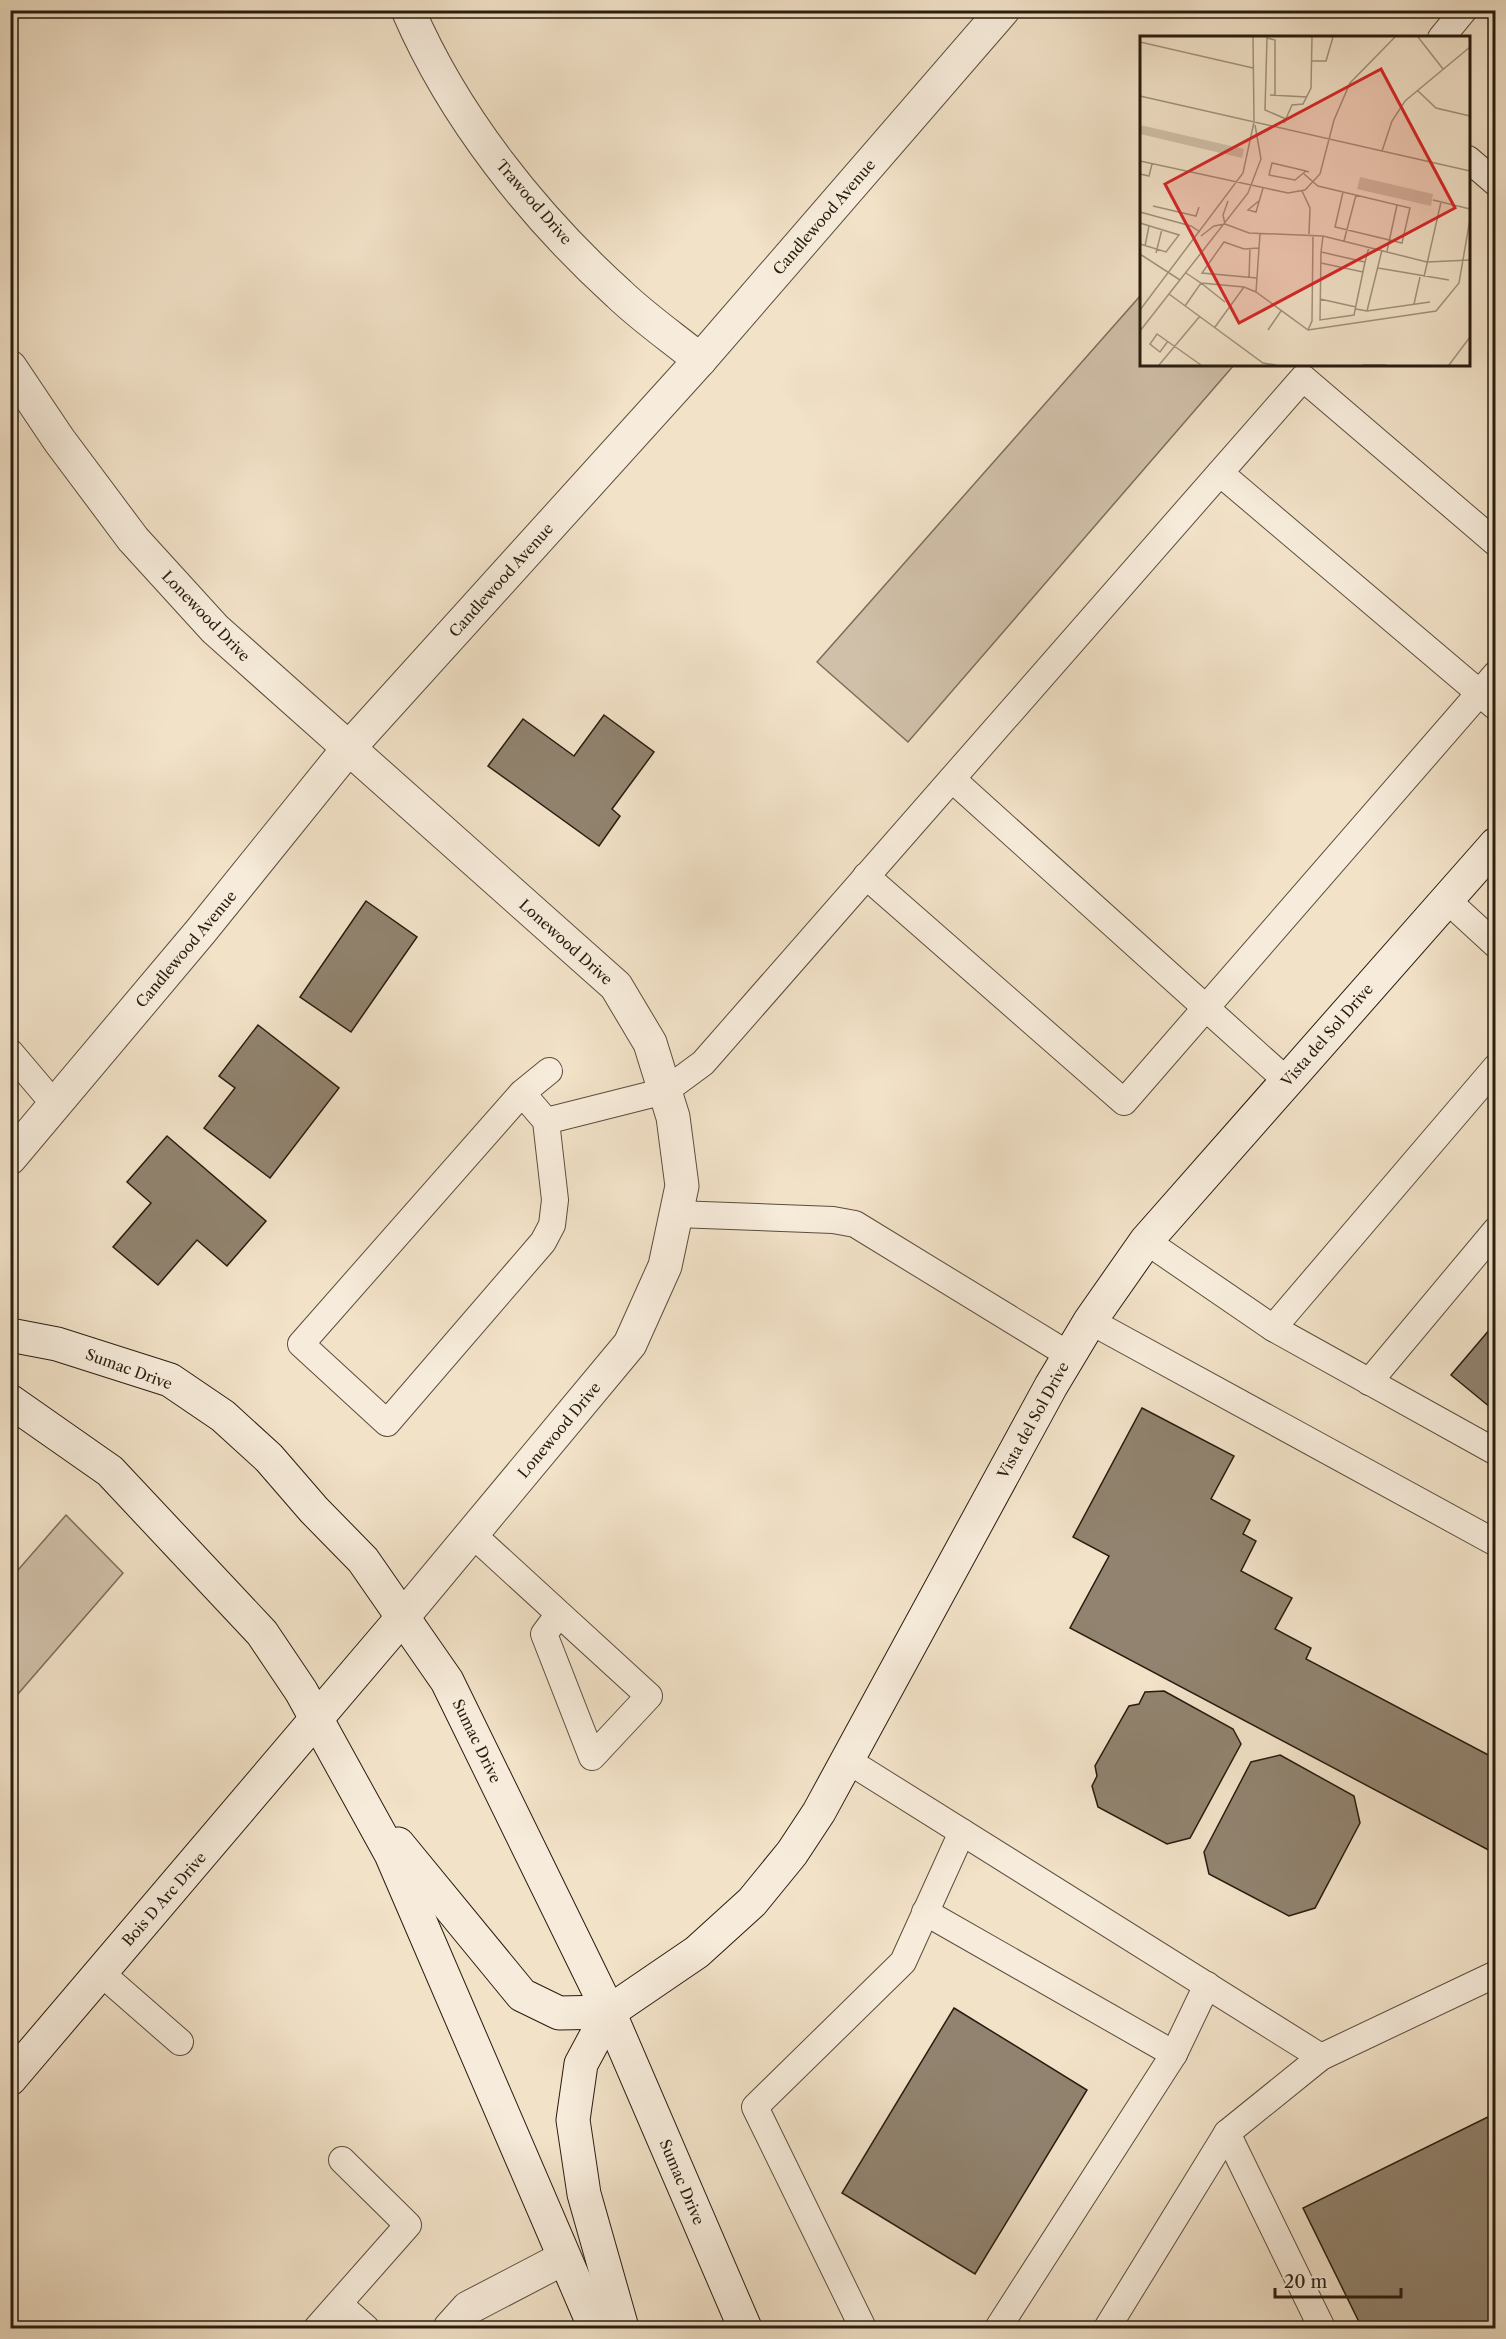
<svg xmlns="http://www.w3.org/2000/svg" width="1506" height="2339" font-family="'Libre Caslon Text',serif">
  <rect width="100%" height="100%" fill="#f2e2c8"/>
  <filter id="stains"><feTurbulence type="fractalNoise" baseFrequency=".00333" numOctaves="4"/><feColorMatrix values="0 0 0 0 .2 0 0 0 0 .09 0 0 0 0 .02 0 0 0 .5 -.17"/></filter>
  <radialGradient id="worn" r=".72"><stop offset=".6" stop-color="#630" stop-opacity="0"/><stop offset="1" stop-color="#630" stop-opacity=".3"/></radialGradient>
  <g fill="#d0c0a9" stroke="#7c6e5c" stroke-width="1.5">
    <polygon points="1141,295 1142,364 1234,365 908,742 817,662"/>
    <polygon points="66,1515 123,1573 11,1702 11,1578"/>
  </g>
  <g fill="#91836f" stroke="#281c0f" stroke-width="1.5">
    <polygon points="604,715 654,752 612,809 620,816 599,846 488,766 523,719 574,756"/>
    <polygon points="366,901 417,937 351,1032 300,997"/>
    <polygon points="258,1025 339,1088 270,1178 204,1128 235,1088 219,1076"/>
    <polygon points="167,1136 266,1221 227,1266 197,1240 158,1285 113,1247 151,1203 127,1182"/>
    <polygon points="1496,1322 1496,1412 1451,1375"/>
    <polygon points="1142,1408 1234,1456 1211,1499 1250,1520 1243,1534 1256,1541 1241,1571 1292,1598 1275,1629 1311,1648 1306,1659 1496,1759 1496,1854 1070,1628 1109,1556 1073,1537"/>
    <polygon points="1164,1691 1233,1729 1241,1744 1190,1838 1167,1844 1098,1807 1092,1786 1097,1776 1095,1766 1129,1706 1139,1704 1145,1692"/>
    <polygon points="1280,1755 1354,1796 1360,1823 1315,1908 1289,1916 1209,1874 1204,1852 1251,1762"/>
    <polygon points="954,2008 1087,2090 975,2274 842,2193"/>
    <polygon points="1496,2113 1496,2328 1362,2328 1303,2208"/>
  </g>
  <g fill="none" stroke-linecap="round" stroke-linejoin="round">
    <defs>
      <g id="lane">
        <polyline points="1441,38 1464,10"/>
        <polyline points="1468,159 1496,183"/>
        <polyline points="1220,473 1496,707"/>
        <polyline points="952,779 1287,1081"/>
        <polyline points="866,876 1124,1102 1496,674"/>
        <polyline points="1447,900 1496,945"/>
        <polyline points="10,1052 55,1105"/>
        <polyline points="522,1093 546,1121 555,1200 552,1225 543,1242 387,1423 301,1344 522,1093 549,1071"/>
        <polyline points="546,1121 665,1091 703,1063 1303,378 1496,543"/>
        <polyline points="676,1214 833,1220 855,1224 1069,1355"/>
        <polyline points="1146,1241 1273,1328 1496,1067"/>
        <polyline points="1090,1321 1496,1543"/>
        <polyline points="1273,1328 1496,1452"/>
        <polyline points="1369,1382 1496,1230"/>
        <polyline points="472,1534 649,1696 592,1757 544,1634 559,1614"/>
        <polyline points="847,1760 1321,2057"/>
        <polyline points="925,1912 1174,2054"/>
        <polyline points="101,1973 180,2042"/>
        <polyline points="1227,2133 1322,2328"/>
        <polyline points="339,2304 366,2328"/>
        <polyline points="317,2328 408,2225 342,2160"/>
        <polyline points="863,2328 755,2107 903,1962 962,1832"/>
        <polyline points="998,2328 1174,2054 1207,1985"/>
        <polyline points="1107,2328 1227,2133 1321,2057 1496,1974"/>
      </g>
      <g id="street">
        <path d="M408 10C454 117 533 216 619 294 644 318 673 338 700 360"/>
        <polyline points="10,367 59,440 133,539 215,629 616,986 650,1043 673,1117 682,1186 665,1266 630,1344 402,1618"/>
        <polyline points="10,1158 201,931 347,750 700,360 1003,10"/>
        <polyline points="450,2328 468,2308 564,2258"/>
      </g>
      <g id="secondary">
        <polyline points="10,1335 57,1344 170,1380 223,1416 269,1458 314,1510 363,1560 447,1681 609,2012 745,2328"/>
        <polyline points="10,1401 110,1471 262,1633 301,1691 391,1854 595,2328"/>
        <polyline points="398,1844 522,1995 559,2013 609,2012"/>
        <polyline points="10,2079 402,1618"/>
        <polyline points="622,2328 584,2194 573,2120 581,2064 609,2012 697,1952 752,1902 792,1853 819,1812 1051,1386 1090,1321 1146,1241 1496,844"/>
      </g>
    </defs>
    <use href="#lane" stroke="#5a4e3d" stroke-width="28"/>
    <use href="#street" stroke="#5a4e3d" stroke-width="35"/>
    <use href="#secondary" stroke="#281c0f" stroke-width="35"/>
    <use href="#lane" stroke="#f7ecdb" stroke-width="26"/>
    <use href="#street" stroke="#f7ecdb" stroke-width="33"/>
    <use href="#secondary" stroke="#f7ecdb" stroke-width="33"/>
  </g>
  <g text-anchor="middle" dominant-baseline="central" stroke-width="5" stroke-linejoin="round" paint-order="stroke">
    <g font-size="15" fill="#281c0f" stroke="#f7ecdb">
      <text transform="translate(534 202) rotate(49)">Trawood Drive</text>
      <text transform="translate(824 217) rotate(-49)">Candlewood Avenue</text>
      <text transform="translate(501 580) rotate(-48)">Candlewood Avenue</text>
      <text transform="translate(206 616) rotate(46)">Lonewood Drive</text>
      <text transform="translate(566 942) rotate(42)">Lonewood Drive</text>
      <text transform="translate(186 949) rotate(-50)">Candlewood Avenue</text>
      <text transform="translate(1327 1035) rotate(-49)">Vista del Sol Drive</text>
      <text transform="translate(129 1369) rotate(20)">Sumac Drive</text>
      <text transform="translate(1033 1420) rotate(-61)">Vista del Sol Drive</text>
      <text transform="translate(559 1430) rotate(-50)">Lonewood Drive</text>
      <text transform="translate(477 1741) rotate(64)">Sumac Drive</text>
      <text transform="translate(164 1899) rotate(-49)">Bois D Arc Drive</text>
      <text transform="translate(682 2182) rotate(67)">Sumac Drive</text>
    </g>
  </g>
  <g transform="translate(1140 36)">
    <rect width="330" height="330" fill="#f2e2c8"/>
    <path d="M0 89 104 113 102 122 0 98ZM220 141 293 158 291 170 217 153Z" fill="#d0c0a9"/>
    <path fill="none" stroke="#a1937e" stroke-width="1.5" d="M278 1 303 33M0 6 113 32M172 25H186L193 1M277 54 296 72 330 80M130 59 167 61M135 59V4L127 2 125 74 146 83M0 60 330 135M144 87 152 69 163 68 171 52 172 1M242 115 252 85 265 65 330 11M0 125 148 157 165 154 180 138 194 84 210 47 255 1M166 135 155 144 129 139 132 127 166 135 169 136M0 138 9 140 12 128M164 138 178 150 270 172 262 207 195 191 203 156M162 155 170 172 169 198M120 164 108 174 116 176 123 152M293 164 330 173M13 170 56 180 59 171M0 176 51 190 60 196M0 187 39 199 26 216 0 208M85 188 83 179 88 165M85 188 109 197 183 200 287 226 330 224M61 200 74 190 85 188M183 200 181 216 225 226 229 211M204 205 216 159M5 210 9 190M247 215 257 169M181 216 180 284 214 279 225 226M16 217 22 193M0 218 40 244M181 227 223 236M238 232 309 244M46 237 61 247 104 251 116 256 168 294 296 275 319 247 330 183M284 241 301 166M109 242 110 212M117 242 62 237 84 206 104 213 119 212M116 256 120 198M29 258 123 327 136 329M180 263 216 271M274 268 280 241M45 270 61 247 85 266M216 273 227 275 290 266M0 274 103 137 114 86 113 1M227 275 242 214M75 291 104 251M128 294 141 275M168 294 172 285 173 199M0 295 108 157 121 123 115 89M28 305 20 316 10 308 17 298 61 329M19 329 60 280M222 329H246M309 329 330 301"/>
    <path fill="#d62828" fill-opacity="0.15" stroke="#d62828" stroke-width="3" d="M241 33 315 172 99 287 25 148Z"/>
    <rect width="330" height="330" fill="none" stroke="#281c0f" stroke-width="3"/>
  </g>
  <rect width="1506" height="2339" fill="none" stroke="#f2e2c8" stroke-width="36"/>
  <rect x="12" y="12" width="1482" height="2315" fill="none" stroke="#281c0f" stroke-width="3"/>
  <rect x="18" y="18" width="1470" height="2303" fill="none" stroke="#281c0f" stroke-width="1.5"/>
  <path d="M1275 2288v9h126v-9" fill="none" stroke="#281c0f" stroke-width="3"/>
  <text x="1284" y="2288" font-size="18" fill="#281c0f" stroke="#f7ecdb" stroke-width="4.5" paint-order="stroke">20 m</text>
  <rect width="100%" height="100%" filter="url(#stains)"/>
  <rect width="100%" height="100%" fill="url(#worn)"/>
</svg>
